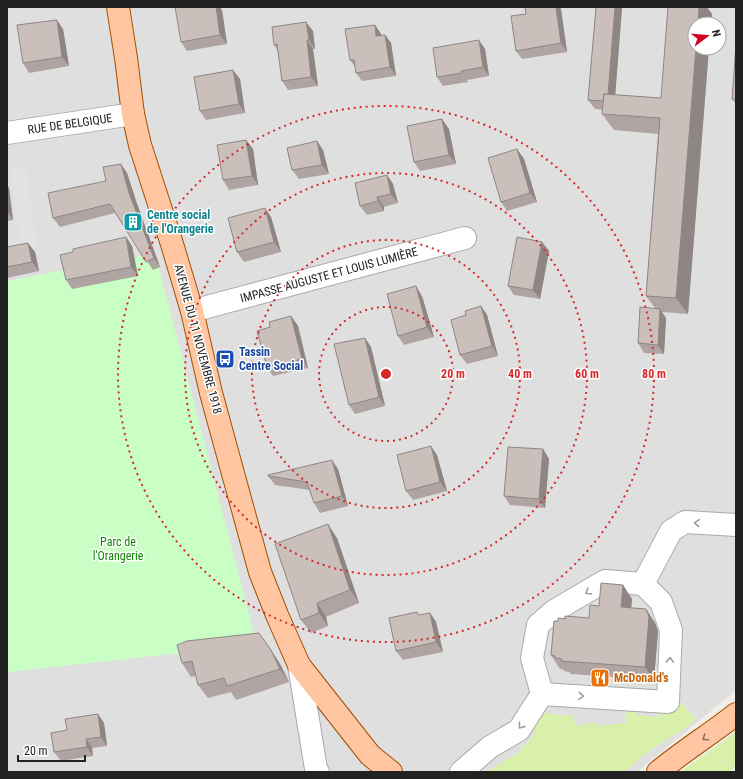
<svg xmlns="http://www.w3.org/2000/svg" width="743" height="779" font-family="'Roboto Condensed',sans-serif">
  <rect width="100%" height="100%" fill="#f3ede8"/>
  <path fill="#e0dfdf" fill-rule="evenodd" d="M7 7H736V690L637 772H7ZM695 24H719V48H695Z"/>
  <g fill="#d9f0ab">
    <path d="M679 701 696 719C689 727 680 731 671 737 655 747 638 758 626 772H486L518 753 536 732 533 729 542 713 573 716 574 721 577 726H580L584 723V724C594 724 592 719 601 727L604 725 626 723 625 711 636 712V715L657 717 658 714C671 713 673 712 679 701Z"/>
    <polygon points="736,732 736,764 730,772 680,772"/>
  </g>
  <polygon fill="#c9fec4" points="155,253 257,645 7,672 7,281"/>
  <polygon fill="#e2e2e2" points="25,165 37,246 22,248 10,168"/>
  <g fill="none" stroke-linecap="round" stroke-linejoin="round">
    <defs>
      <g id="minor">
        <polyline points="7,133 133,114"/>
        <polyline points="192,311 465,238"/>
        <polyline points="643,584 671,531 685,522 736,525"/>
        <polyline points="299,665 316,769 318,772"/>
        <polyline points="461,772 490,747 519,730 542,694 532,658 538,625 554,611 605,581 643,584 661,602 671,630 668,702 542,694"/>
      </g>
      <g id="major">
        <polyline points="118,7 126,58 133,114 140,145 172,244 192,311 211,393 260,572 277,615 299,665 370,755 391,772"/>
        <path d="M658 772C683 751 711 734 736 714"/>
      </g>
    </defs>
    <use href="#minor" stroke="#a9a9a9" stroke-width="24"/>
    <use href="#major" stroke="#a04f00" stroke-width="24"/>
    <use href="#minor" stroke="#fff" stroke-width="22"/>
    <use href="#major" stroke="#ffc6a1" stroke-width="22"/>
  </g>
  <g fill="#afa4a1">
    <polygon points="525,7 559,7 561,9 567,52 522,59 516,51 526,14"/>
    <polygon points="596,7 622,7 622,8 615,95 661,98 712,14 695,48 709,48 688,314 662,312 666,318 664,354 644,353 638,343 655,308 646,296 658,134 614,130 602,114 603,110 595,109 588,100"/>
    <polygon points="222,10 227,44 187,51 181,42"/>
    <polygon points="375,25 381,34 381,35 385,35 391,43 396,76 362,81 356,73 356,68 350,60"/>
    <polygon points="63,29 69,66 29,73 23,63"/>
    <polygon points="313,31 315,49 313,49 318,86 288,90 282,81 278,51 274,45"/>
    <polygon points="736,45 736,104 732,99"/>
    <polygon points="485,49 489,76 467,80 468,82 443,86 437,77"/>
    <polygon points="240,79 245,113 206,120 200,111"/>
    <polygon points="449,129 456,164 420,171 414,162"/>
    <polygon points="246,140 253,149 258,185 229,190 223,180"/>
    <polygon points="317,141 323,150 329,174 299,179 292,170"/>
    <polygon points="517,149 524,159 537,202 507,211 501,202"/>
    <polygon points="127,173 136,201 160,267 153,270 115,213 60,227 53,218 106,181"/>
    <polygon points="387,175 393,184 398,203 384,207 384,211 367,215 360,206"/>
    <polygon points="7,185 9,188 13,220 7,221"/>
    <polygon points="265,208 271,217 281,252 244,262 237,252"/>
    <polygon points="126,237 132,246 138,276 72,289 66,280 73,252"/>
    <polygon points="542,242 549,251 540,299 514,295 508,286"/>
    <polygon points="7,247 35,252 39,271 7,278"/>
    <polygon points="422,296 434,337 404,345 398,336"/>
    <polygon points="481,306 487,315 498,356 467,364 460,355 466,315"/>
    <polygon points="291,316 298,326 308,368 273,376 267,367 270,327"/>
    <polygon points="365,338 371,347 385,406 355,414 349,405"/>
    <polygon points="543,449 549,459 545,508 510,505 504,496"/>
    <polygon points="437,455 447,491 413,500 406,491"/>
    <polygon points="338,469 348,506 320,513 314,503 310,490 275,485 268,476"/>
    <polygon points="337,538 359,603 326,617 328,626 311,633 301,620"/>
    <polygon points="623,585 632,599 631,608 646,609 655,623 658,631 654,680 571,674 569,672 564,671 563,669 560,669 551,655 558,621 565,619 589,618 599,606"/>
    <polygon points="430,613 436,622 443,652 403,660 396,651 419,615"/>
    <polygon points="259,633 280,664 289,682 236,700 231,692 208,698 198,685 196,676 191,677 182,663"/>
    <polygon points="98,714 104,723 107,746 92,748 93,756 61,761 54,752 67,730"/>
  </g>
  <g fill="#8e8683">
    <polygon points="216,7 220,7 222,10 227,44 220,35"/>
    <polygon points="556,7 559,7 561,9 567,52 561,43"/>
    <polygon points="615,7 622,7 622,8 614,111 608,101"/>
    <polygon points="699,7 707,7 712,14 711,24 698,24"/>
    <polygon points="57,20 63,29 69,66 62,57"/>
    <polygon points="306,22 313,31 315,49 309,40"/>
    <polygon points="375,25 381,34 382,44 376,36"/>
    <polygon points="385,35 391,43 396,76 390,67"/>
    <polygon points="307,40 313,49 318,86 311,77"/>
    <polygon points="479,40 485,49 489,76 483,67"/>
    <polygon points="696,48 709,48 688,314 676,298"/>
    <polygon points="233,70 240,79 245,113 239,104"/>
    <polygon points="442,119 449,129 456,164 449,155"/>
    <polygon points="246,140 253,149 258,185 252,176"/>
    <polygon points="317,141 323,150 329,174 322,165"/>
    <polygon points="517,149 524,159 537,202 530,193"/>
    <polygon points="121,164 127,173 136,201 160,267 154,258 129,193"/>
    <polygon points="387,175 393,184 398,203 391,194"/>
    <polygon points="7,185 9,188 13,220 7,211"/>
    <polygon points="377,197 384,207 384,211 378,201"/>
    <polygon points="265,208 271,217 281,252 274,242"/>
    <polygon points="126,237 132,246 138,276 131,267"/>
    <polygon points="542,242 549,251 540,299 533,290"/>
    <polygon points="28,243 35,252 39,271 32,262"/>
    <polygon points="416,286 422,296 434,337 427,327"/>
    <polygon points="481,306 487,315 498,356 492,346"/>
    <polygon points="660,309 666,318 664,354 658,345"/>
    <polygon points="291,316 298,326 308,368 302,359"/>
    <polygon points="365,338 371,347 385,406 379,397"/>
    <polygon points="431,446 437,455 447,491 440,482"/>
    <polygon points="543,449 549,459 545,508 539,499"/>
    <polygon points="332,460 338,469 348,506 342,496"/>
    <polygon points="328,524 337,538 359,603 350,590"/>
    <polygon points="623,585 632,599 630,621 621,607"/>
    <polygon points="317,603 326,617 328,626 319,613"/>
    <polygon points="646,609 655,623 658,631 654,680 645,667"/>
    <polygon points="430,613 436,622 443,652 436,642"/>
    <polygon points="271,650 280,664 289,682 280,669"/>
    <polygon points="98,714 104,723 107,746 101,737"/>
    <polygon points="86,739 92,748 93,756 87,747"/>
  </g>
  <g fill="#cbbfbb" stroke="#8e8683">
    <polygon points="175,7 216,7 220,35 181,42"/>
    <polygon points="525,7 556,7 561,43 516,51 511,16 526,14"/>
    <polygon points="596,7 615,7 608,94 604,94 603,101 588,100"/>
    <polygon points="668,7 699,7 698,24 695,24 695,48 696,48 676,298 646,296 660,118 602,114 604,94 661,98"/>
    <polygon points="57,20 62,57 23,63 17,25"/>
    <polygon points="306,22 309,40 307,40 311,77 282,81 277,44 274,45 272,27"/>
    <polygon points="375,25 376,36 385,35 390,67 356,73 354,60 350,60 345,29"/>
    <polygon points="479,40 483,67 461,71 462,73 437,77 433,48"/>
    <polygon points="736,45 736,99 732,99"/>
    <polygon points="233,70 239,104 200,111 194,77"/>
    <polygon points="442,119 449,155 414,162 407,126"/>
    <polygon points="246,140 252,176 223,180 217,145"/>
    <polygon points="317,141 322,165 292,170 287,148"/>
    <polygon points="517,149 530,193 501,202 488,158"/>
    <polygon points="121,164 129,193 154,258 146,262 110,204 53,218 48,193 106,181 103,167"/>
    <polygon points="387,175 391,194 377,197 378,201 360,206 355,183"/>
    <polygon points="265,208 274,242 237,252 228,218"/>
    <polygon points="126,237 131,267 66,280 60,255 73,252 73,249"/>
    <polygon points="517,237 542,242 533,290 508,286"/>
    <polygon points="28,243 32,262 7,267 7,247"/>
    <polygon points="416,286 427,327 398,336 387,294"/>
    <polygon points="481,306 492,346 460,355 451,320 466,315 465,311"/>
    <polygon points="640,307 660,309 658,345 638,343"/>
    <polygon points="291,316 302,359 267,367 257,331 270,327 269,322"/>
    <polygon points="365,338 379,397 349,405 334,344"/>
    <polygon points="431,446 440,482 406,491 397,455"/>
    <polygon points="508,447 543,449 539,499 504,496"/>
    <polygon points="332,460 342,496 314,503 307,482 268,476 268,475"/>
    <polygon points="328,524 350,590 317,603 319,613 301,620 275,544"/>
    <polygon points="601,583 623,585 621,607 646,609 649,617 645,667 561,661 562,659 555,658 555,656 551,655 554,621 558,621 558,618 565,619 565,616 589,618 590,605 599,606"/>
    <polygon points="417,612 418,615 430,613 436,642 396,651 389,618"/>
    <polygon points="259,633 271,650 280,669 227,686 224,678 198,685 192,661 182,663 177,645 187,641"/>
    <polygon points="98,714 101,737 86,739 87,747 54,752 51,733 67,730 65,719"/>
  </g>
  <defs><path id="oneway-chevron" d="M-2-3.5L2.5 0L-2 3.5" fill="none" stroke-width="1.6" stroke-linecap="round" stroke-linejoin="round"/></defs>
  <g stroke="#9c9c9c">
    <use href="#oneway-chevron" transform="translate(697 523) rotate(-177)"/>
    <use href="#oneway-chevron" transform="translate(588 592) rotate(150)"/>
    <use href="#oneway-chevron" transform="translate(670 660) rotate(-88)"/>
    <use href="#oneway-chevron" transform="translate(581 696) rotate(4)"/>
    <use href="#oneway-chevron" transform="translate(521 726) rotate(128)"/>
  </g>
  <use stroke="#907462" href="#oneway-chevron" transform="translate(705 738) rotate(146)"/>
  <g fill="none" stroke="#d62828" stroke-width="2" stroke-dasharray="2 4">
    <circle cx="386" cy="374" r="67"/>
    <circle cx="386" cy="374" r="134"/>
    <circle cx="386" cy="374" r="201"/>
    <circle cx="386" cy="374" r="268"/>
  </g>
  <defs>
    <symbol id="building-square" viewBox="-11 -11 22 22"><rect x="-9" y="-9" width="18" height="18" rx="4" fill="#0f9aa8" stroke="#fff"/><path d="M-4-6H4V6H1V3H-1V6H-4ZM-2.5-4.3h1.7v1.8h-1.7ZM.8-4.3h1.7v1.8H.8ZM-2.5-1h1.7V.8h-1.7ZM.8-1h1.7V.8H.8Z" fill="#fff"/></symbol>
    <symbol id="bus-square" viewBox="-11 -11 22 22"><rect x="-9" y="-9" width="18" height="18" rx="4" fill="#1a4fb4" stroke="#fff"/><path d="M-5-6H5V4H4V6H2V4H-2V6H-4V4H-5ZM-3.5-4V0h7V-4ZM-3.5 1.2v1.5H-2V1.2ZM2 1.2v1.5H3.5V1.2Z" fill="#fff"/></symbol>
    <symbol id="restaurant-square" viewBox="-11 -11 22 22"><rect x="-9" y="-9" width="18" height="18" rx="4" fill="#e8710a" stroke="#fff"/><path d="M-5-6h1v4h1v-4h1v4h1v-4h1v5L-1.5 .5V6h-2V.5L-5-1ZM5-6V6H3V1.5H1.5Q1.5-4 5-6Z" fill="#fff"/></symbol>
  </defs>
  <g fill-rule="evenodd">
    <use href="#building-square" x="122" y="211" width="22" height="22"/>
    <use href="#bus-square" x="214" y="348" width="22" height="22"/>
    <use href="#restaurant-square" x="589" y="667" width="22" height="22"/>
  </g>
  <g text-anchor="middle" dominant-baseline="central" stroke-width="3" stroke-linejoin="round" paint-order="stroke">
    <g font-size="12" fill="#222" stroke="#fff">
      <text transform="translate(70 124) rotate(-8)">RUE DE BELGIQUE</text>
      <text transform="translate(329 275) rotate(-15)">IMPASSE AUGUSTE ET LOUIS LUMIÈRE</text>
      <text transform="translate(198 339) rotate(75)">AVENUE DU 11 NOVEMBRE 1918</text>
    </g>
    <g font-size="12" font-weight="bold" fill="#0d838f" stroke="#fff" text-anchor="start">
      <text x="147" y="215">Centre social<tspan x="147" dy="14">de l'Orangerie</tspan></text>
    </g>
    <g font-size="12" font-weight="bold" fill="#164399" stroke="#fff" text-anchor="start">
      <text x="239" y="352">Tassin<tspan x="239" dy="14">Centre Social</tspan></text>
    </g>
    <g font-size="12" fill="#0f8703" stroke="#fff">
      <text x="118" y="542">Parc de<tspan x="118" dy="14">l'Orangerie</tspan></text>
    </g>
    <g font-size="12" font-weight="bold" fill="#c56008" stroke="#fff" text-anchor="start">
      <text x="614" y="678">McDonald's</text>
    </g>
  </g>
  <circle cx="386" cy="374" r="6" fill="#d62828" stroke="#fff" stroke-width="2"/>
  <g font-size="12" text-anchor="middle" font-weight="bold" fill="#d62828" stroke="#fff" stroke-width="3" stroke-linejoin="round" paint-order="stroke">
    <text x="453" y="378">20 m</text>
    <text x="520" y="378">40 m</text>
    <text x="587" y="378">60 m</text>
    <text x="654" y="378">80 m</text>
  </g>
  <rect width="743" height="779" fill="none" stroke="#222222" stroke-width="16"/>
  <g transform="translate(707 36) rotate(74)"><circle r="19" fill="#ffffff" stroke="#a7a7a7"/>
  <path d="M0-3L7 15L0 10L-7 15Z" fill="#d40025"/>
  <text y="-6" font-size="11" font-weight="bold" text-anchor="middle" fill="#222222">N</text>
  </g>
  <path d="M18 755v6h67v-6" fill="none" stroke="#222222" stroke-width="2"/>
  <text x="24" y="755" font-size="12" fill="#222222" stroke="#ffffff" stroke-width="3" paint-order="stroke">20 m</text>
</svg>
